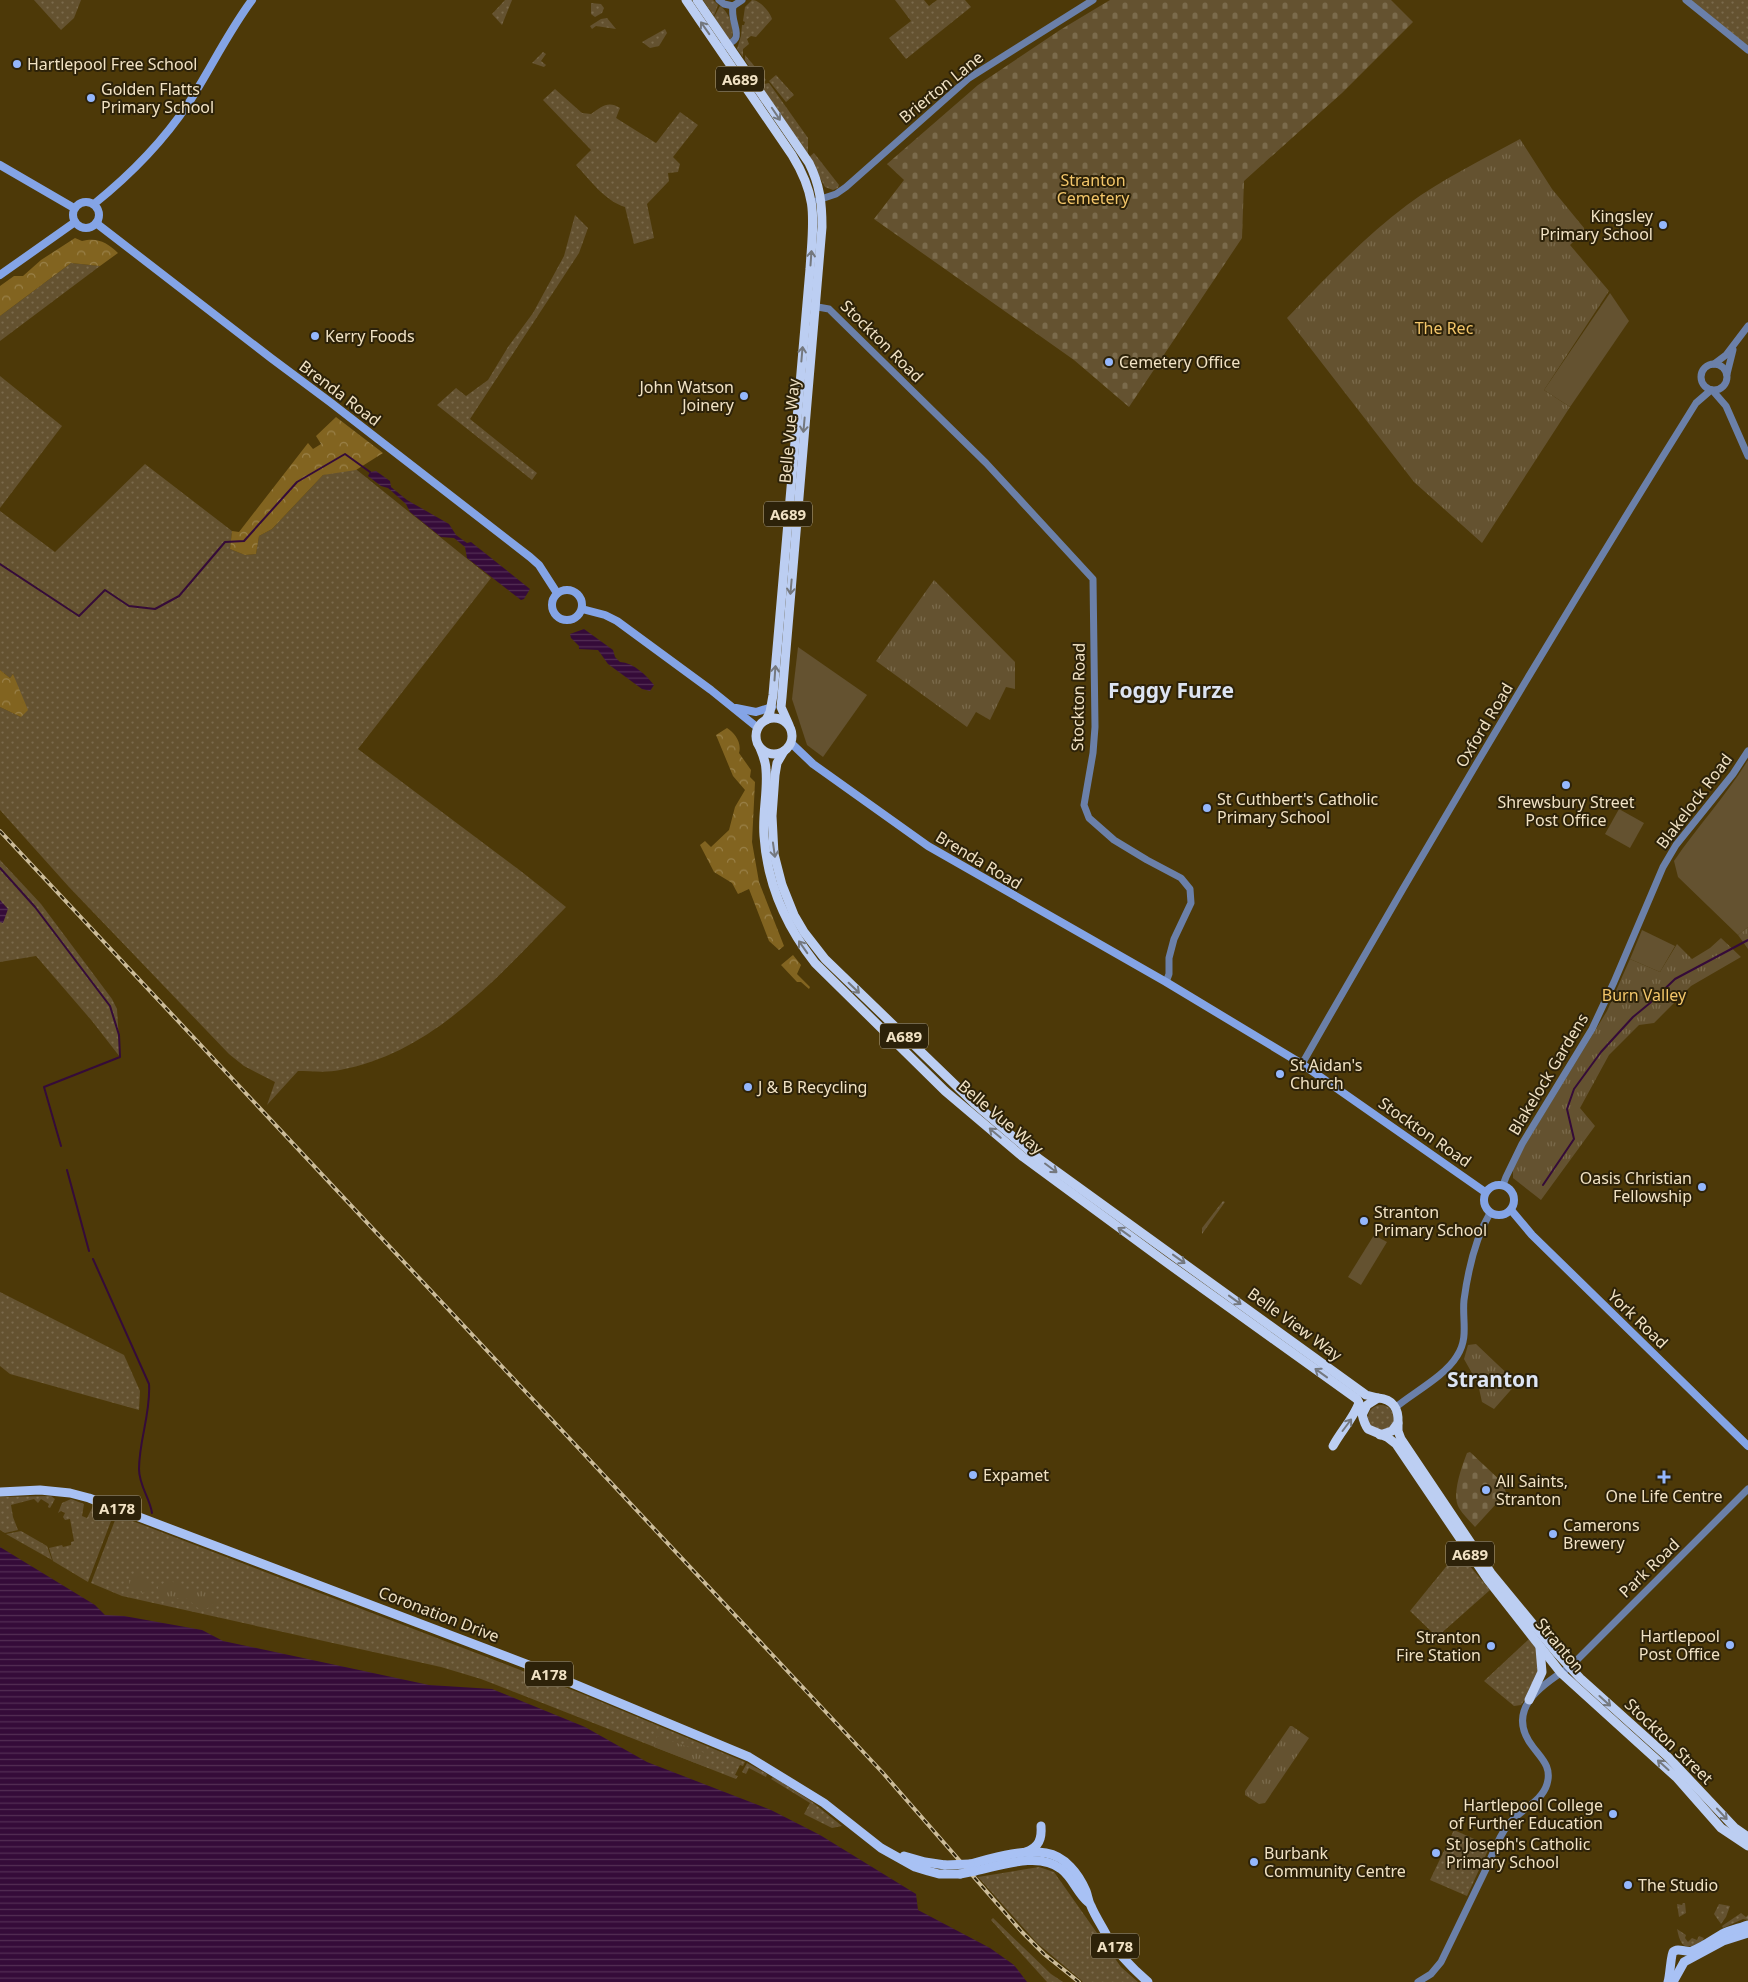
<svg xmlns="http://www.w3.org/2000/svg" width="1748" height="1982" font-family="'Noto Sans',sans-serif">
  <defs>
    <pattern id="grass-dots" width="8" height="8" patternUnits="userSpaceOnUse" patternTransform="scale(1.25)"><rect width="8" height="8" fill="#645230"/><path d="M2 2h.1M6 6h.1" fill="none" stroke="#7b6b4c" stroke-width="1.8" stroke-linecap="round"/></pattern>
    <pattern id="forest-crowns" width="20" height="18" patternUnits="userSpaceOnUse" patternTransform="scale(1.25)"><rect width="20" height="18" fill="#826420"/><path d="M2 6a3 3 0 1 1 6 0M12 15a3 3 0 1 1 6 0" fill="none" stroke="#9a8149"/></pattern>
    <pattern id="cemetery-stones" width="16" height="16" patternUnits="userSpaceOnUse" patternTransform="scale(1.25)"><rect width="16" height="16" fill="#645230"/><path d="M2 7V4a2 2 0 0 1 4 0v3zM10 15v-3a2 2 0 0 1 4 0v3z" fill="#7b6b4c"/></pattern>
    <pattern id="park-tufts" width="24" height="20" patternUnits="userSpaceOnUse" patternTransform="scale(1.25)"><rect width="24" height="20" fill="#645230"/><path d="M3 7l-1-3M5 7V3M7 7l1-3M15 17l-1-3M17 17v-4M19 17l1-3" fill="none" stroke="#7b6b4c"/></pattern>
    <pattern id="water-rules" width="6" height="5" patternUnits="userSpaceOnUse" patternTransform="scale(1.25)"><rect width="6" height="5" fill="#350b39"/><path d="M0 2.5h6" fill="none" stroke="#532e54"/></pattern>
  </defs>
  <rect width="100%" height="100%" fill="#4d3908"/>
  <g fill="url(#grass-dots)">
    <polygon points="34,0 81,0 74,18 61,30"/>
    <polygon points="505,0 512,0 502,25 492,14"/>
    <polygon points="703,0 713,0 718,5 714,16"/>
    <path d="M752 0C760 0 770 12 772 19L756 37 751 36 747 39 749 44 743 49V57L737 49 741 36 742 25H744L745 22 743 21 745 7Z"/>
    <polygon points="895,0 924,0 929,6 937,0 965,0 971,7 906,59 889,38 911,21"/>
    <polygon points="1686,0 1748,0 1748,50"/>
    <polygon points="591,3 601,4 604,8 602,13 595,17 591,14"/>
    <path d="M720 6C729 12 737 31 730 40L714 17Z"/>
    <polygon points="607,18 616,29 596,26 592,29 590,26 601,19"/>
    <polygon points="665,29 667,33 659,46 650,48 642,42"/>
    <polygon points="543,52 546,54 541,61 546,65 544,67 532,63"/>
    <polygon points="745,55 766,80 761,84 745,60"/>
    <polygon points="776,75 794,95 786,102 769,81"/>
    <polygon points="769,83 808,138 808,154 762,87 764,84"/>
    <path d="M555 89 582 113 591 114C601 107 608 100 620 108L616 118 656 143 680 112 698 125 673 157 680 164 678 172 668 173 669 181 647 204 654 238 634 244 625 207C605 201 590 180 576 165L591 150 543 100Z"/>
    <polygon points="814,153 839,185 838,188 833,190 825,187 809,157"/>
    <polygon points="575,215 588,228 579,253 470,419 537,473 532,480 437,405 456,388 466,396 488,380 508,347 533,313 564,256"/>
    <polygon points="71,263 100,266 0,341 0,316"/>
    <polygon points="0,376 62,426 0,508"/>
    <path d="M145 464 232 531 230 549 245 555 256 554 259 536 272 529 323 475 352 466 491 578 358 749 522 872 566 907C500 974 436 1052 340 1070 327 1073 311 1071 298 1071L267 1105 275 1082 244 1066 229 1054 69 887 0 810V707L21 717 13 674 10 678 0 670V511L55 552Z"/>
    <polygon points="0,860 41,904 112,999 117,1009 120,1057 92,1021 36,956 0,962"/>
    <polygon points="1223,1201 1225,1202 1202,1234 1202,1228"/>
    <polygon points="0,1292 124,1355 140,1391 139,1410 10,1374 0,1366"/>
    <circle cx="1381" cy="1418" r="13"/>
    <polygon points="51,1496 55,1499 50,1508 48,1507 49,1504 41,1499 38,1503 34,1499 11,1505 13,1517 18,1530 5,1533 0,1530 0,1497"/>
    <polygon points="71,1499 84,1504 82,1516 87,1518 93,1506 114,1513 88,1582 53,1561 49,1548 62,1545 63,1547 71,1545 71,1542 74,1541 70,1519 65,1520 63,1517 65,1513 61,1511 58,1513 62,1503"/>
    <polygon points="117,1515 580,1693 745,1762 743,1766 740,1765 735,1775 738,1776 736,1779 481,1679 441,1667 122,1596 91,1583"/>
    <polygon points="21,1531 47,1546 52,1560 6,1534"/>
    <polygon points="1458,1552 1490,1590 1437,1637 1410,1611"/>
    <path d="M1529 1639C1546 1658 1542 1667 1530 1687 1527 1693 1526 1699 1521 1705L1514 1706 1484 1681Z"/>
    <polygon points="747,1763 767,1774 766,1777 749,1768 746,1774 742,1772"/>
    <polygon points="773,1777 811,1801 842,1826 832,1828 804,1814 810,1803 771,1779"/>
    <polygon points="1454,1830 1490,1846 1467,1896 1430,1880"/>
    <polygon points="1039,1867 1054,1872 1121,1967 1138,1982 1083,1982 1081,1980 1037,1943 978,1877"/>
    <polygon points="1683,1903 1685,1903 1686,1913 1679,1917 1677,1904 1682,1905"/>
    <polygon points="1719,1904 1730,1906 1726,1917 1721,1924 1714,1914"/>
    <polygon points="1741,1913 1746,1917 1748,1915 1748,1920 1743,1919 1723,1928 1722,1926"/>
    <polygon points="993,1918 1051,1974 1063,1982 1047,1982 991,1920"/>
    <path d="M1677 1929 1686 1935 1685 1938 1688 1942 1692 1938 1697 1940 1699 1936 1704 1938 1702 1942C1685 1950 1681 1948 1677 1929Z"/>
  </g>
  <g fill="url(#forest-crowns)">
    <path d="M75 238 82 241C97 237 107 242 118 253L100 266 71 263 0 316V286L14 276H23L41 260Z"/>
    <polygon points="336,417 383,453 356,470 323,475 272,529 259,536 256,554 245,555 230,549 232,531 239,532 308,443 313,449 321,444 316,436"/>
    <polygon points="0,670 10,678 13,674 28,710 21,717 0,707"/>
    <path d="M727 728C735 733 742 743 739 753L751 770 750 777 755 782 752 842 759 882 784 946 779 950 769 941 749 889 738 894 732 883 714 872 700 845 705 841 711 847 729 830 735 807 745 790 733 776 716 735Z"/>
    <polygon points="793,955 801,965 797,974 810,987 809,989 801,982 797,982 781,965"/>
  </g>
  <g fill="url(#cemetery-stones)">
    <polygon points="1110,0 1391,0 1413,22 1342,93 1244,181 1242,238 1129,407 1074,360 874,219 904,180 887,164 978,85 1060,30"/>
    <path d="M1470 1452 1503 1483 1506 1493 1475 1527C1470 1521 1463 1515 1459 1508 1451 1495 1462 1466 1467 1453Z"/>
  </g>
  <g fill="url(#park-tufts)">
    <path d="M1520 139 1552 189 1584 228V231L1570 245 1609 291 1544 390 1570 407 1482 543 1414 482 1287 318C1325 279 1363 238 1407 205 1442 179 1482 160 1520 139Z"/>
    <polygon points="934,580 1015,662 1015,689 1006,687 990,720 976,712 967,727 876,661"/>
    <polygon points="1748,927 1748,949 1738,935"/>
    <polygon points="1721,938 1741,957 1691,986 1654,1023 1639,1025 1609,1055 1580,1108 1595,1126 1541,1200 1513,1178 1513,1165 1607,1011 1630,959 1660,972 1677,944 1692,959 1710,948"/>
    <polygon points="1476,1344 1517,1383 1494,1409 1482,1402 1478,1384 1464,1359 1468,1345"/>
    <path d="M137 1574H142L150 1582 149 1590C142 1595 136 1592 130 1586L129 1580 132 1575Z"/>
    <path d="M167 1581H172L185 1590C199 1591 203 1584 215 1596V1603L208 1608H198C194 1606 190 1600 186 1598 180 1595 158 1609 158 1587Z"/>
    <polygon points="1290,1726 1292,1726 1309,1738 1265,1803 1259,1804 1245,1795 1245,1791"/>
    <polygon points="657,1736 705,1753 706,1767 654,1747"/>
  </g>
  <g fill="#645230">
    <polygon points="1610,293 1629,321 1570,407 1544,390"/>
    <polygon points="798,647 867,695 823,757 807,745 792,699"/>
    <path d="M1748 760V927L1738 935 1678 877 1674 861C1697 827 1726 796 1748 760Z"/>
    <polygon points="1619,809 1644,823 1630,848 1605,834"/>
    <polygon points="1642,930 1675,946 1660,972 1630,959"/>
    <polygon points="1374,1235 1387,1242 1361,1285 1348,1277"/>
  </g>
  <g fill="url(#water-rules)">
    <polygon points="376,471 390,481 391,487 407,500 449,524 456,535 467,543 471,542 530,589 524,599 521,600 467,558 465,547 454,538 441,537 410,512 406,504 388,488 381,486 368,476 370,472"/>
    <path d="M584 629 613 650 615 657 620 662C634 663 646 675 654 685L650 691 642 689 608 664 598 650 579 649V646L571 638 570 634Z"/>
    <polygon points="0,900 8,909 3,923 0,922"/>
    <polygon points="0,1547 95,1605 105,1615 124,1616 202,1630 223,1641 429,1685 492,1689 585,1727 647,1762 771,1810 820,1835 916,1894 918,1910 990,1948 1014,1965 1027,1982 0,1982"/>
  </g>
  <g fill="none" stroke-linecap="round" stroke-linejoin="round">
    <g stroke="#350b39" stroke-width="2">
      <polyline points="0,564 79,616 105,590 129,606 155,609 179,596 225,542 244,541 297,482 345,454 370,472"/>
      <polyline points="0,868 35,907 110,1006 119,1035 120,1057 44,1087 61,1146"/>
      <polyline points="67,1170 89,1251"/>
      <polyline points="1543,1185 1574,1139 1567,1109 1574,1089 1601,1052 1633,1017 1650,1003 1675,979 1748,940"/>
      <path d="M93 1259 149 1384C151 1413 139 1440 139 1469 139 1486 150 1498 152 1513"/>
    </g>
    <g stroke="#6b80a9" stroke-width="7">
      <polyline points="719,0 724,4 733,6 742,0"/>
      <polyline points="1686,0 1748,50"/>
      <path d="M718 47C751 41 729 26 733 6"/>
      <polyline points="818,200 836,194 846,187 969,78 1093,0"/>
      <polyline points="812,306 829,309 986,463 1093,579 1095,727 1093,753 1084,805 1089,818 1114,840 1147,860 1181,878 1190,889 1191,903 1174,939 1169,958 1169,974 1166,982"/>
      <circle cx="1714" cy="377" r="13"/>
      <polyline points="1714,364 1726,355 1748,326"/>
      <polyline points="1727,374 1733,350"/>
      <polyline points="1713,391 1726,406 1748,456"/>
      <path d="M1302 1064C1429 841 1560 621 1696 403L1711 390"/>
      <polyline points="1503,1185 1506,1177 1522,1144 1592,1029 1614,982 1663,867 1676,845 1733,774 1748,751"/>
      <path d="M1396 1407C1414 1392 1445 1376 1457 1356 1469 1338 1462 1320 1464 1300 1468 1270 1475 1239 1490 1213"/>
      <path d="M1418 1982 1431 1974 1441 1962C1456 1931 1471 1900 1486 1869 1493 1854 1498 1837 1508 1825 1519 1810 1542 1802 1547 1784 1552 1767 1542 1759 1533 1747 1504 1710 1541 1685 1570 1667L1748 1489"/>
    </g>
    <g stroke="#84a4e6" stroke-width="8">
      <polyline points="0,165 74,208"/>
      <circle cx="86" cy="215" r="13"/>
      <path d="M94 204C130 175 162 143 188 104 210 70 228 32 252 0"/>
      <polyline points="96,223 271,358 330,402 530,557 539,565 557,593"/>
      <polyline points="0,275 75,222"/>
      <circle cx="567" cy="605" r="15"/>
      <polyline points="582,609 605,615 617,621 711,690 758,728"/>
      <polyline points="736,708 756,712 772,707"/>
      <polyline points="791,743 813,764 928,846 1166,982 1302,1064 1485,1192"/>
      <circle cx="1499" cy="1200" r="15"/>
      <polyline points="1511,1210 1532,1235 1748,1446"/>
    </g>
    <g stroke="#a8c1f4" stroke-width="9">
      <polyline points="0,1492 40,1490 70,1493 89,1498 526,1664 749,1757 824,1803 881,1848 915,1867 928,1871 939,1874 960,1874"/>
      <path d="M1026 1852C1039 1847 1042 1839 1041 1826"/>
      <polyline points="904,1856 925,1862 945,1865"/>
      <path d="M970 1864C993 1858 1022 1849 1046 1853 1065 1856 1079 1874 1086 1891 1088 1896 1088 1901 1091 1906 1095 1916 1102 1926 1107 1936 1118 1954 1132 1968 1148 1982"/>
      <path d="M975 1871C1000 1866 1039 1851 1061 1869 1073 1878 1077 1893 1088 1902"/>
      <polyline points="1684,1962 1723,1941 1748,1933"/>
      <path d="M1668 1982C1670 1976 1671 1954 1673 1952 1678 1947 1686 1953 1692 1951 1703 1947 1712 1940 1722 1934 1730 1930 1740 1928 1748 1925"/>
      <polyline points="1673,1982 1683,1964"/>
    </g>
    <g stroke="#bccef2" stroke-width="9">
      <path d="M686 0 792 155C819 199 813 220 810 269L773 695 770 712 766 720"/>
      <path d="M697 0 809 163C820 185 822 203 822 227L782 697 781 707 789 725"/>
      <circle cx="774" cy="736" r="18"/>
      <path d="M760 748C763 755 766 762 766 770 768 792 762 814 764 836 767 883 786 926 815 963L945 1091 1023 1157 1163 1260 1357 1399C1363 1409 1361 1420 1368 1429L1387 1437 1396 1444 1488 1580 1561 1673 1677 1778 1721 1828 1748 1846"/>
      <polyline points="784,751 777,763 775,775 772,816 774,854 782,885 794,915 804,932 825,959 974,1103 1038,1158 1366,1395 1378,1398"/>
      <path d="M1363 1413 1367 1405 1378 1398C1393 1399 1399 1409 1398 1423L1392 1431 1380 1435"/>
      <polyline points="1398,1423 1398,1431 1401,1439 1491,1573 1556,1652 1580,1678 1668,1757 1735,1828 1748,1837"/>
      <path d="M1333 1446C1341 1431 1353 1419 1359 1403"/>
      <polyline points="1529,1700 1542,1672 1540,1648"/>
    </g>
    <defs>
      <polyline id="rail" points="0,831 883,1773 1022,1932 1044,1954 1079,1982"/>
    </defs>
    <use href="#rail" stroke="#ccbc99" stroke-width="4"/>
    <use href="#rail" stroke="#2d2209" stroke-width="2" stroke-dasharray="5.5" stroke-linecap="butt"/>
    <g stroke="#a8c1f4" stroke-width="9">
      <polyline points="945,1865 970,1864"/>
      <polyline points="960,1874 975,1871"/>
    </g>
  </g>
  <defs><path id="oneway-shaft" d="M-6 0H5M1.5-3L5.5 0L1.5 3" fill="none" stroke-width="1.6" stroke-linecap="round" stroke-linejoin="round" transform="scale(1.25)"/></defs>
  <g stroke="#74787e">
    <use href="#oneway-shaft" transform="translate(705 28) rotate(-125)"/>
    <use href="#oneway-shaft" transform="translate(776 114) rotate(56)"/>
    <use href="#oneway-shaft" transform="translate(811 258) rotate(-86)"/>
    <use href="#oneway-shaft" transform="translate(802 354) rotate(-85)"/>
    <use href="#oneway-shaft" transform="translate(804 425) rotate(95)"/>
    <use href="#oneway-shaft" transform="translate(791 587) rotate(95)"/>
    <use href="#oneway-shaft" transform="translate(775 673) rotate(-86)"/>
    <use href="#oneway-shaft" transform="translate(774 850) rotate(82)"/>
    <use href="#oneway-shaft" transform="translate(803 947) rotate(-125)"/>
    <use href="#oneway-shaft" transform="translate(854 988) rotate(44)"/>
    <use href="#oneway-shaft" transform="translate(995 1133) rotate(-140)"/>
    <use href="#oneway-shaft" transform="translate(1051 1168) rotate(37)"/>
    <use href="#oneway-shaft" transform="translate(1124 1232) rotate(-144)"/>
    <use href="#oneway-shaft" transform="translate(1179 1259) rotate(36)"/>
    <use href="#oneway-shaft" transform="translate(1235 1300) rotate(36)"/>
    <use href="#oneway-shaft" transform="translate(1321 1373) rotate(-144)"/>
    <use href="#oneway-shaft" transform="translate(1347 1425) rotate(-53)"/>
    <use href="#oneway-shaft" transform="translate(1605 1701) rotate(42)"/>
    <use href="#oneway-shaft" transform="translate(1663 1765) rotate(-138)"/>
    <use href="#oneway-shaft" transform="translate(1722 1814) rotate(47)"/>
  </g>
  <g fill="#94b7fd" stroke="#2d2209" stroke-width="2">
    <circle cx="17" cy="64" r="5"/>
    <circle cx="91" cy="98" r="5"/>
    <circle cx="1663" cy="225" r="5"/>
    <circle cx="315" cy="336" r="5"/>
    <circle cx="1109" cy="362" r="5"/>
    <circle cx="744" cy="396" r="5"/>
    <circle cx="1566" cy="785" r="5"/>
    <circle cx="1207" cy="808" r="5"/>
    <circle cx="1280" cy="1074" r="5"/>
    <circle cx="748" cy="1087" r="5"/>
    <circle cx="1702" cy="1187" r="5"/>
    <circle cx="1364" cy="1221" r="5"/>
    <circle cx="973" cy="1475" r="5"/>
    <path d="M1661.5 1469.5h5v5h5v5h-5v5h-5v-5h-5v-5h5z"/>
    <circle cx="1486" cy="1490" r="5"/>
    <circle cx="1553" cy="1534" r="5"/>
    <circle cx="1730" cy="1645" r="5"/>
    <circle cx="1491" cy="1646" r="5"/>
    <circle cx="1613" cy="1814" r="5"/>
    <circle cx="1436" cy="1853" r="5"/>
    <circle cx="1254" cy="1862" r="5"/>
    <circle cx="1628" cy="1885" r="5"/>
  </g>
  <g text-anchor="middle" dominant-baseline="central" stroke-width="4" stroke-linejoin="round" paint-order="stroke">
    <g fill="#2d2209" stroke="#b6a88c" stroke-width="1">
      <rect x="716" y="66.5" width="48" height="25" rx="4"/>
      <rect x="764" y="501.5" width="48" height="25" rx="4"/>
      <rect x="880" y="1023.5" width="48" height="25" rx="4"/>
      <rect x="93" y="1495.5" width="48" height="25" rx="4"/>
      <rect x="1446" y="1541.5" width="48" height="25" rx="4"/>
      <rect x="525" y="1661.5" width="48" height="25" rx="4"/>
      <rect x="1091" y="1933.5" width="48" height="25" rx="4"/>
    </g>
    <g font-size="15" font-weight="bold" fill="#f1e2c4">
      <text x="740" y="79">A689</text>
      <text x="788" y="514">A689</text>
      <text x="904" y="1036">A689</text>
      <text x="117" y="1508">A178</text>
      <text x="1470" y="1554">A689</text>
      <text x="549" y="1674">A178</text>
      <text x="1115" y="1946">A178</text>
    </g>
    <g font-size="16" fill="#f1e2c4" stroke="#2d2209" text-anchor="start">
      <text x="27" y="64">Hartlepool Free School</text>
      <text x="101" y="89">Golden Flatts<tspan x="101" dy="18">Primary School</tspan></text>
      <text x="1653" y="216" text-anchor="end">Kingsley<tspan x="1653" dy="18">Primary School</tspan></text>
      <text x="325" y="336">Kerry Foods</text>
      <text x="1119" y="362">Cemetery Office</text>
      <text x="734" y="387" text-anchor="end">John Watson<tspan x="734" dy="18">Joinery</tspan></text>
      <text x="1217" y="799">St Cuthbert's Catholic<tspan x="1217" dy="18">Primary School</tspan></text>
      <text x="1566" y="802" text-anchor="middle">Shrewsbury Street<tspan x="1566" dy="18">Post Office</tspan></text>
      <text x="1290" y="1065">St Aidan's<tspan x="1290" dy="18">Church</tspan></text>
      <text x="758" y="1087">J &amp; B Recycling</text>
      <text x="1692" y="1178" text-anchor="end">Oasis Christian<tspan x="1692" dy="18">Fellowship</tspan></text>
      <text x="1374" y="1212">Stranton<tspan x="1374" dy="18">Primary School</tspan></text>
      <text x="983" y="1475">Expamet</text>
      <text x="1496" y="1481">All Saints,<tspan x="1496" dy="18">Stranton</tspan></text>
      <text x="1664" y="1496" text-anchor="middle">One Life Centre</text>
      <text x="1563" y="1525">Camerons<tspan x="1563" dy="18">Brewery</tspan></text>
      <text x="1720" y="1636" text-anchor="end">Hartlepool<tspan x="1720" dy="18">Post Office</tspan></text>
      <text x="1481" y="1637" text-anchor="end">Stranton<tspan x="1481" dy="18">Fire Station</tspan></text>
      <text x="1603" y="1805" text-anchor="end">Hartlepool College<tspan x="1603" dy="18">of Further Education</tspan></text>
      <text x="1446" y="1844">St Joseph's Catholic<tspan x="1446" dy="18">Primary School</tspan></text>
      <text x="1264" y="1853">Burbank<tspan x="1264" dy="18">Community Centre</tspan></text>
      <text x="1638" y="1885">The Studio</text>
    </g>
    <g font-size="16" fill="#f1e2c4" stroke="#2d2209">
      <text transform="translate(941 87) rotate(-39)">Brierton Lane</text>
      <text transform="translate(882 341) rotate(45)">Stockton Road</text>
      <text transform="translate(340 393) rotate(37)">Brenda Road</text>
      <text transform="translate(789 431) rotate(-85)">Belle Vue Way</text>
      <text transform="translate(1078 697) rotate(-89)">Stockton Road</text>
      <text transform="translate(1484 725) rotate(-59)">Oxford Road</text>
      <text transform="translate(1694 801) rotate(-53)">Blakelock Road</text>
      <text transform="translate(979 860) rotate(31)">Brenda Road</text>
      <text transform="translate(1548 1074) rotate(-59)">Blakelock Gardens</text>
      <text transform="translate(1001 1117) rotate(40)">Belle Vue Way</text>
      <text transform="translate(1425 1132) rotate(35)">Stockton Road</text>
      <text transform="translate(1638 1319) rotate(44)">York Road</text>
      <text transform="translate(1295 1324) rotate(36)">Belle View Way</text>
      <text transform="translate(1649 1568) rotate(-44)">Park Road</text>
      <text transform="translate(439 1614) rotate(21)">Coronation Drive</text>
      <text transform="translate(1560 1645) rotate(50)">Stranton</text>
      <text transform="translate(1669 1741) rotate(44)">Stockton Street</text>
    </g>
    <g font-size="16" fill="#f3c66a" stroke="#2d2209">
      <text x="1093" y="180">Stranton<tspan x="1093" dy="18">Cemetery</tspan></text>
      <text x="1444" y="328">The Rec</text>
      <text x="1644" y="995">Burn Valley</text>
    </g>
    <g font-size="21" font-weight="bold" fill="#dde4f2" stroke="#2d2209">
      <text x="1171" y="690">Foggy Furze</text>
      <text x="1493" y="1379">Stranton</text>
    </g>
  </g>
</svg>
